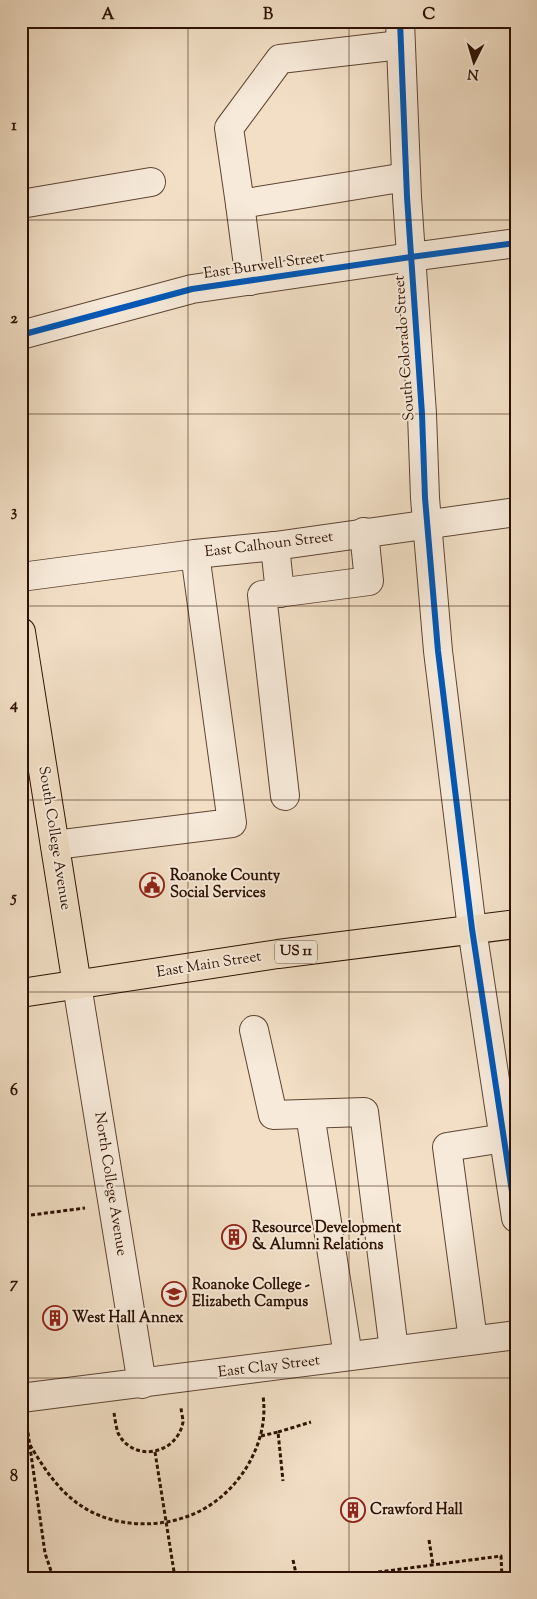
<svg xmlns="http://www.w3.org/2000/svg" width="537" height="1599" font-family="'Sorts Mill Goudy',serif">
  <rect width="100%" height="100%" fill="#f2dfc6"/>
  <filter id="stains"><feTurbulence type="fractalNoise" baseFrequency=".004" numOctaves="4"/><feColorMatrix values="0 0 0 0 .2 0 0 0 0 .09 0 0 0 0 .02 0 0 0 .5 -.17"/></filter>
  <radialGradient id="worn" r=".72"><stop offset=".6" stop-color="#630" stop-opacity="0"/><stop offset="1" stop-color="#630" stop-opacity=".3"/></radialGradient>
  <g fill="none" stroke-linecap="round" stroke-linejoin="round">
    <defs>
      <g id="minor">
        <polyline points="400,21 407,197 422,414 425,498 438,651 472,929 516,1218"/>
        <polyline points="400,45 280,59 229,128 240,204 406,177"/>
        <polyline points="21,204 151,182"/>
        <polyline points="240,204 250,281"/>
        <polyline points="21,335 192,289 411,257 516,243"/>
        <polyline points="275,546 280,593"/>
        <polyline points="21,577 195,554 275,546 516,512"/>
        <polyline points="285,796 262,595 369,581 364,532"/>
        <polyline points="55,845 232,823 195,554"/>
        <polyline points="77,985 142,1384"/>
        <polyline points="254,1030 273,1115 364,1112 394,1350"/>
        <polyline points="310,1114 348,1356"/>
        <polyline points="473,1340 447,1147 504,1138"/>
        <polyline points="21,1398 516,1335"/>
      </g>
      <g id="major">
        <polyline points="21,632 77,985"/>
        <polyline points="21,993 278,954 516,924"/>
      </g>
    </defs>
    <use href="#minor" stroke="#5e4433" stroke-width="30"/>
    <use href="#major" stroke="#2c1102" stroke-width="30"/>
    <g stroke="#2c1102" stroke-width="3" stroke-dasharray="4 2.5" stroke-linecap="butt">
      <polyline points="31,1215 85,1208"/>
      <path d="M114 1413C115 1419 116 1427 118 1433 133 1463 177 1455 183 1422 183 1418 181 1411 181 1407"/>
      <polyline points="27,1426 45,1553 51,1571 56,1578"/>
      <polyline points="278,1432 311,1422"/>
      <polyline points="261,1436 278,1432 283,1481"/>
      <path d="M30 1445C45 1470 61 1495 88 1510 118 1527 159 1528 191 1515 237 1497 270 1444 263 1396"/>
      <polyline points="155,1452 175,1578"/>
      <polyline points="429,1540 433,1565"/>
      <polyline points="293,1560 297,1578"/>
      <polyline points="393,1570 394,1578"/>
      <polyline points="333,1578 501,1556 502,1578"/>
    </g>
    <use href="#minor" stroke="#f7eada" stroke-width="28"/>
    <use href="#major" stroke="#f2dfc6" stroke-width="28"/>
    <defs>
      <g id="cycleway">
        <polyline points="400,21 407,197 422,414 425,498 438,651 472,929 516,1218"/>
        <polyline points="21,335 192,289 411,257 516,243"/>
      </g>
    </defs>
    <use href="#cycleway" stroke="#f7eada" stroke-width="9"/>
    <use href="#cycleway" stroke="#0057b8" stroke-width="6"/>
  </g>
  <path fill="none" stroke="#2c1102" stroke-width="1" stroke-opacity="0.55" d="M188 21V1578M349 21V1578M21 220H516M21 414H516M21 606H516M21 800H516M21 992H516M21 1186H516M21 1378H516"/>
  <defs>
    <symbol id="civic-ring" viewBox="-11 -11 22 22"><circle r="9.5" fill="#f7eada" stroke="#8f2418" stroke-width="1.5"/><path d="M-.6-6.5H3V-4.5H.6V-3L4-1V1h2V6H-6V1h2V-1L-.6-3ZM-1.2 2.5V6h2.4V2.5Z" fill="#8f2418"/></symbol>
    <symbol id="building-ring" viewBox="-11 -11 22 22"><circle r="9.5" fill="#f7eada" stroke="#8f2418" stroke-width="1.5"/><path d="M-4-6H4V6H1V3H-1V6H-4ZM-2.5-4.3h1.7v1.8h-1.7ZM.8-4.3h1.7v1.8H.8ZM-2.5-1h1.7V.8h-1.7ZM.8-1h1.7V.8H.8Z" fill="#8f2418"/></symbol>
    <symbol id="university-ring" viewBox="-11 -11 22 22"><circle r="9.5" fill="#f7eada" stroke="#8f2418" stroke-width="1.5"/><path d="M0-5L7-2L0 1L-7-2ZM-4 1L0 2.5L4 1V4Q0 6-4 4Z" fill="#8f2418"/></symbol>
  </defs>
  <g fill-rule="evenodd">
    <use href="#civic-ring" x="138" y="871" width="28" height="28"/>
    <use href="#building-ring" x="220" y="1223" width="28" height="28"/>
    <use href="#university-ring" x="160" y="1280" width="28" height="28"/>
    <use href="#building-ring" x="41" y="1304" width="28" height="28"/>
    <use href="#building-ring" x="339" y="1496" width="28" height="28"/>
  </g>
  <g text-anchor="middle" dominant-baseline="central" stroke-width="4" stroke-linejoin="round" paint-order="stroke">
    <rect fill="#f7eada" stroke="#695243" stroke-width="1" x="275" y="940.5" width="42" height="23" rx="4"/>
    <g font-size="14" font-weight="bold" fill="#2c1102">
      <text x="296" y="952">US 11</text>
    </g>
    <g font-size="15" fill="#2c1102" stroke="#f7eada">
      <text transform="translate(264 266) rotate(-8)">East Burwell Street</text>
      <text transform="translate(405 348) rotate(-94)">South Colorado Street</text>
      <text transform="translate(269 545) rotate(-7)">East Calhoun Street</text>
      <text transform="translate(54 838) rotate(81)">South College Avenue</text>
      <text transform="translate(209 965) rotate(-9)">East Main Street</text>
      <text transform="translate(110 1184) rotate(81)">North College Avenue</text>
      <text transform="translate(269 1367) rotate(-7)">East Clay Street</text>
    </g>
    <g font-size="15" font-weight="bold" fill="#2c1102" stroke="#f7eada" text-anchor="start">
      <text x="170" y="876">Roanoke County<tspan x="170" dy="17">Social Services</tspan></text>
      <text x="252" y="1228">Resource Development<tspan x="252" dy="17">&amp; Alumni Relations</tspan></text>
      <text x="192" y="1285">Roanoke College -<tspan x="192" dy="17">Elizabeth Campus</tspan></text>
      <text x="72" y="1318">West Hall Annex</text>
      <text x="370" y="1510">Crawford Hall</text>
    </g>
  </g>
  <rect width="537" height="1599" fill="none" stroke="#f2dfc6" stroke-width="55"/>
  <g transform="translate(474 62) rotate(185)" stroke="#f7eada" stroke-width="4" paint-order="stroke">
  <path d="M0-4L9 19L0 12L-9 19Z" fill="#2c1102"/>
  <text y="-8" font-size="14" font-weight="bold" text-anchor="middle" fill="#2c1102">N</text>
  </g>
  <rect x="28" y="28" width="482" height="1544" fill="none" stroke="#2c1102" stroke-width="2"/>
  <g font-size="16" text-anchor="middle" font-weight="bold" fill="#2c1102">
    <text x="108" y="19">A</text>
    <text x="268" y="19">B</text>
    <text x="429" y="19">C</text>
    <text x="14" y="130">1</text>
    <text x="14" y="323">2</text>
    <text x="14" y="516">3</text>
    <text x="14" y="709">4</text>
    <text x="14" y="902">5</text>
    <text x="14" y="1095">6</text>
    <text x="14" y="1288">7</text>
    <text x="14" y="1481">8</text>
  </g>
  <rect width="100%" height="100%" filter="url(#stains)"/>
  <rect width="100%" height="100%" fill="url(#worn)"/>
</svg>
